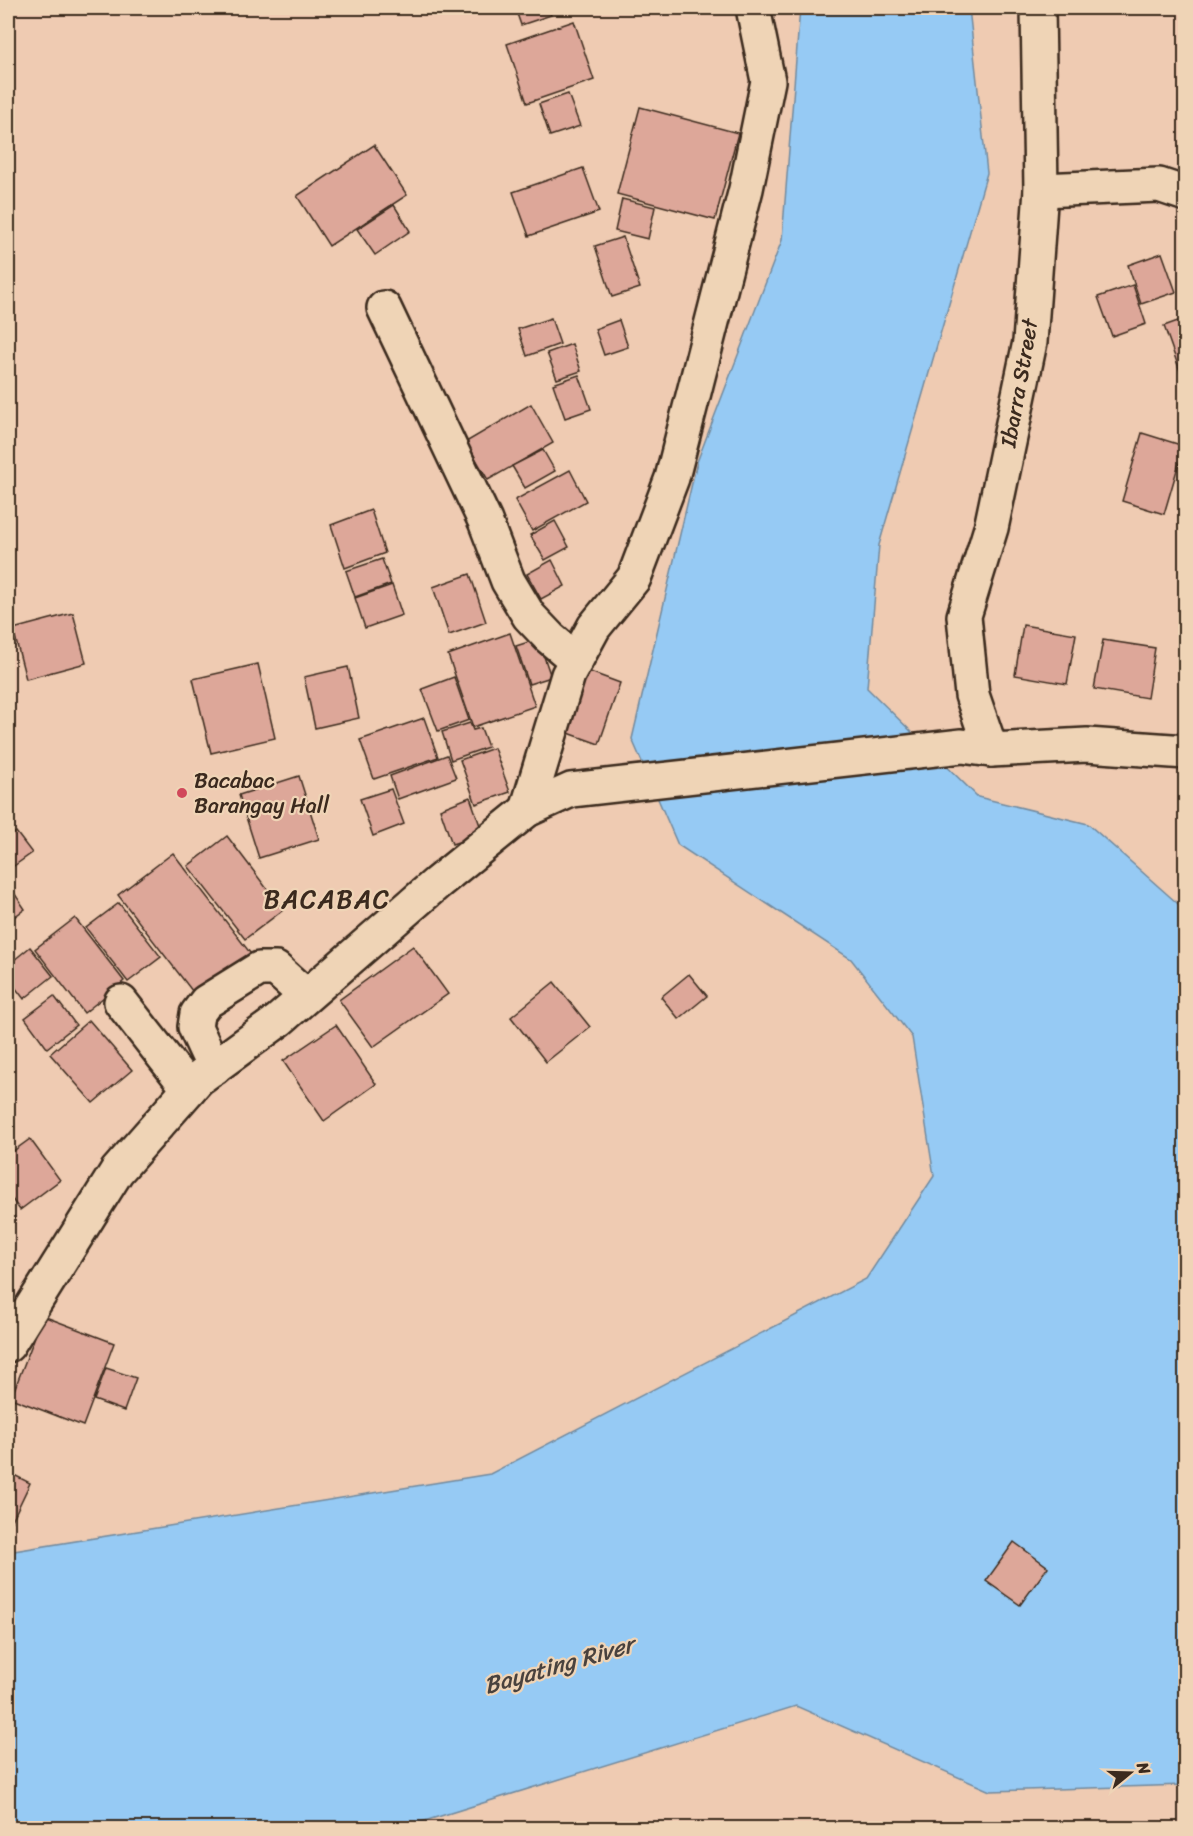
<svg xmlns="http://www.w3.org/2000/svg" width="1193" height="1836" font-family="Sriracha,sans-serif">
  <rect width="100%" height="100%" fill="#efcbb2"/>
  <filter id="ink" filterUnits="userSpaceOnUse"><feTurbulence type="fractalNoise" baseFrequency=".0167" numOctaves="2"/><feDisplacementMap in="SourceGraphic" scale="12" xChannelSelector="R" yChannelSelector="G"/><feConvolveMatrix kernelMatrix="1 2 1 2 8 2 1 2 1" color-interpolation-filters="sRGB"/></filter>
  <g filter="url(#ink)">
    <polygon fill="#96caf4" stroke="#728a9e" stroke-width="1.5" points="800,8 969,8 987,173 879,545 867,688 978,797 1088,824 1185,910 1185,1785 990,1791 796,1706 402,1828 8,1828 8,1552 490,1474 866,1279 934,1176 912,1037 851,959 678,845 632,739 697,462 782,240"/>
    <g fill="#dda799" stroke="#3b2a1e" stroke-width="1.5">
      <polygon points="515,8 548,8 551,15 521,25"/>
      <polygon points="574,21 594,80 527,103 507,44"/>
      <polygon points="568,94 580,126 550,136 539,104"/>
      <polygon points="640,107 738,133 715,220 617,194"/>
      <polygon points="374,145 407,195 329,246 297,196"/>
      <polygon points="583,168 599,212 529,236 513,192"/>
      <polygon points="622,199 655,207 648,239 615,231"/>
      <polygon points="394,205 410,231 375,255 357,229"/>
      <polygon points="623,237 640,288 612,297 595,246"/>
      <polygon points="1162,253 1176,292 1141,304 1128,265"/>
      <polygon points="1133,285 1146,324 1112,336 1098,297"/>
      <polygon points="551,318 560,344 527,356 518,329"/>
      <polygon points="1186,318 1186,369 1180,371 1164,326"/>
      <polygon points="619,320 628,347 604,355 595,329"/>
      <polygon points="572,344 581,371 557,379 547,353"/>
      <polygon points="579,375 591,409 565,418 553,384"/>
      <polygon points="531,404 553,443 488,480 466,442"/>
      <polygon points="1142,433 1184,446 1164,514 1122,501"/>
      <polygon points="543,450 555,471 525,488 512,466"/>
      <polygon points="570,470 586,501 532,531 515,500"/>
      <polygon points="371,510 385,553 345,568 331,525"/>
      <polygon points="555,521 569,547 545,560 530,535"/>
      <polygon points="382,559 391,584 355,597 346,571"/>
      <polygon points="552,560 565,586 541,599 527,574"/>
      <polygon points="470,574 486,622 449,635 433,587"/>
      <polygon points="392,585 402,615 365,628 355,598"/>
      <polygon points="73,613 86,663 26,679 13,629"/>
      <polygon points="1023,625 1076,634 1067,684 1015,675"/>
      <polygon points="510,633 535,706 473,727 448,655"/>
      <polygon points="538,639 551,677 529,684 516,646"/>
      <polygon points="1103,640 1155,648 1147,698 1094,689"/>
      <polygon points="258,664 275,738 211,753 193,679"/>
      <polygon points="348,667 359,718 315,728 304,677"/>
      <polygon points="582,669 620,683 599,744 560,730"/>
      <polygon points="454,677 469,720 438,731 422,689"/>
      <polygon points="424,718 438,757 374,779 360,740"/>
      <polygon points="470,723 473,730 481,728 488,747 451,760 442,732"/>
      <polygon points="494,748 510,792 476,804 460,760"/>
      <polygon points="447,755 456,778 398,799 390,776"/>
      <polygon points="299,776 319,839 259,858 239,795"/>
      <polygon points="391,789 404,824 373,836 360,799"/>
      <polygon points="470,797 483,834 452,844 440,809"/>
      <polygon points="16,832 32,853 11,868 8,863 8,838"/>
      <polygon points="227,836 283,910 245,939 188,866"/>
      <polygon points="173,853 251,954 196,996 118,895"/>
      <polygon points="8,884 25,909 8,921"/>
      <polygon points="119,903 161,957 128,982 86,928"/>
      <polygon points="75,918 124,981 84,1013 35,949"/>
      <polygon points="413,946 448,994 373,1047 339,1000"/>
      <polygon points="30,947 53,976 24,999 8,978 8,965"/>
      <polygon points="689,974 707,996 679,1019 661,997"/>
      <polygon points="554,982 590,1027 546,1062 511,1017"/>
      <polygon points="54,996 76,1025 47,1048 25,1018"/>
      <polygon points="89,1020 132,1070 93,1103 50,1054"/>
      <polygon points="336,1025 376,1084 324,1121 283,1061"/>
      <polygon points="30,1139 60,1180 20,1210 8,1194 8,1155"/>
      <polygon points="8,1209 15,1218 8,1224"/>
      <polygon points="43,1316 114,1343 83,1426 11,1398"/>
      <polygon points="106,1368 136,1378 124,1411 94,1400"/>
      <polygon points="8,1472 30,1483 8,1529"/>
      <polygon points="1014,1542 1048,1567 1020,1605 986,1581"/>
    </g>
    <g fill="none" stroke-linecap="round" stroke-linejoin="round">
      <defs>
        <g id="minor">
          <polyline points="1041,190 1159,185 1186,194"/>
          <polyline points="384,308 485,521 508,581 529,616 550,638 576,660"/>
          <polyline points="991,750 972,695 964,616 991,528 1030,342 1041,190 1038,8"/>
          <polyline points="527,810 568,675 594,627 634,578 672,478 746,189 768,81 753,8"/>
          <polyline points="121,1002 189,1089"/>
          <polyline points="214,1068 195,1027 197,1014 206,1002 259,969 276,969 306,996"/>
          <polyline points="8,1345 117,1171 198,1079 279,1020 437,883 527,810 571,790 962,746 991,750 1087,745 1186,752"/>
        </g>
      </defs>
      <use href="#minor" stroke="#3b2a1e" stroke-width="38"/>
      <use href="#minor" stroke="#efd4b6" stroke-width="33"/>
    </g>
  </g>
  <circle fill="#d1495b" stroke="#efd4b6" stroke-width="2" cx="182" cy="793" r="6"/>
  <g text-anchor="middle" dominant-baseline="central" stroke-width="4.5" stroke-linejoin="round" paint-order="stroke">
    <g font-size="22" fill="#3b2a1e" stroke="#efd4b6">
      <text transform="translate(1019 383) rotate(-80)">Ibarra Street</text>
    </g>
    <g font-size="22" fill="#3b2a1e" stroke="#efd4b6" text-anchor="start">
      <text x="194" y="780">Bacabac<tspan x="194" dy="25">Barangay Hall</tspan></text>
    </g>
    <g font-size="24" font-style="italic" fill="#49423e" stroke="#efd4b6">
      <text transform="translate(559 1665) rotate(-16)">Bayating River</text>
    </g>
    <g font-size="26" letter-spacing="1.5" fill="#3b2a1e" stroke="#efd4b6">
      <text x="327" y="899">BACABAC</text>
    </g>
  </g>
  <rect width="1193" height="1836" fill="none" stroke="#efd4b6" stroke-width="30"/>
  <rect x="15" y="15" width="1163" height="1806" fill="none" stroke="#3b2a1e" stroke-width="2" filter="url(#ink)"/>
  <g transform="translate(1130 1773) rotate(71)" stroke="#efd4b6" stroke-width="4.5" paint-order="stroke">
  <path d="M0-4.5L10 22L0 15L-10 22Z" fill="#3b2a1e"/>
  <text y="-9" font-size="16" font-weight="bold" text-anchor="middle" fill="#3b2a1e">N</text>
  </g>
</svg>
